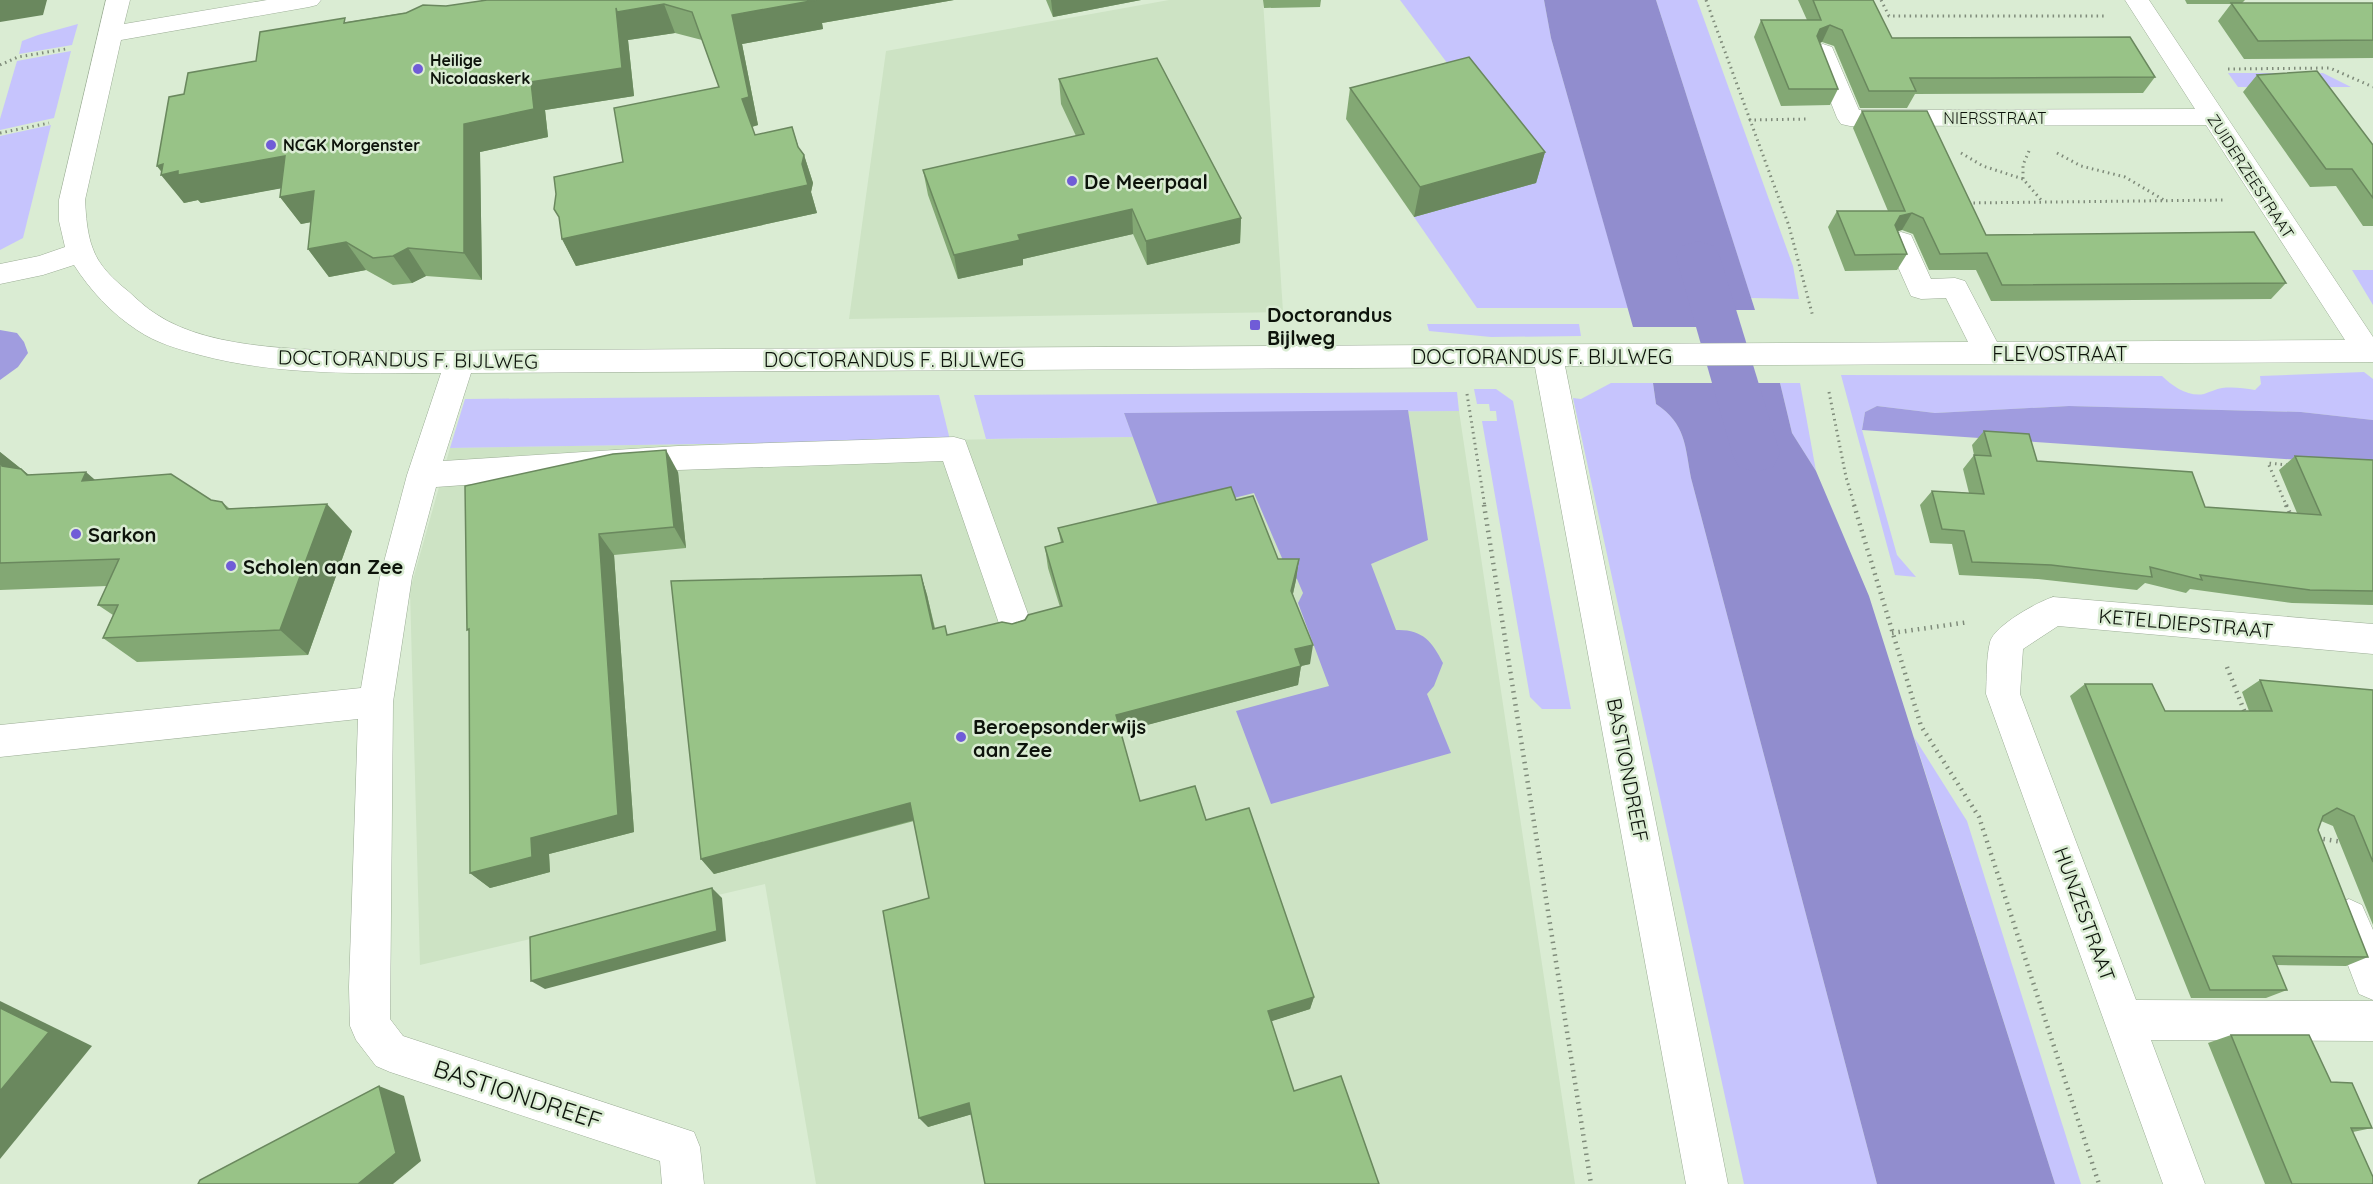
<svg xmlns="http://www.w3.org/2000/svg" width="2373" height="1184" font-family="Quicksand,sans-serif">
  <rect width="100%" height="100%" fill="#daecd3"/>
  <g fill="#cde3c4">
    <polygon points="1169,0 1263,0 1283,312 849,319 886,51"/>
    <polygon points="1459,411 1575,1184 816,1184 765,884 420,965 410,590 450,448 1132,437 1124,413"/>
  </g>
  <g fill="#c6c4fd">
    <polygon points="1400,0 1544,0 1551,38 1628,308 1477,308 1414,217 1536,182"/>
    <polygon points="1656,0 1697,0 1793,266 1799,299 1751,298"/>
    <polygon points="78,24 72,45 19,54 22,41 38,35"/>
    <polygon points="71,51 54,118 0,130 0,119 17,61"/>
    <polygon points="2228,73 2323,73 2351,87 2238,87"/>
    <polygon points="51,125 23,238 0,250 0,136"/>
    <polygon points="2352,270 2373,270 2373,305"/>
    <polygon points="1427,324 1579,324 1581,336 1491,337 1429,331"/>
    <path d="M2364 372 2373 379V420L2301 412 2069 406 1935 413 1877 406 1865 412 1862 430 1897 555 1916 577 1895 575 1841 375 2162 376C2173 387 2189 397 2204 394 2210 392 2216 389 2222 388 2233 387 2244 388 2255 390L2261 384 2260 376Z"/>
    <path d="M1611 383H1653L1656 404C1686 424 1685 446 1691 478L1877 1184H1744L1573 398 1581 399Z"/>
    <polygon points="1780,383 1800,383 1816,471 1792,433"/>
    <polygon points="1474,389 1496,389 1513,401 1571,709 1542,709 1530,697 1482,421 1497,421 1496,411 1490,411 1489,404 1477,404"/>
    <polygon points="1457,392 1459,411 1124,413 1133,437 986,439 974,395"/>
    <polygon points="939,395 950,440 450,448 465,399"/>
    <polygon points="1914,737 1967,821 2081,1184 2055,1184"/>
  </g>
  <g fill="#a09cdf">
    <polygon points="0,330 17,333 24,342 28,353 18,367 0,380"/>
    <polygon points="1877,406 1935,413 2069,406 2301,412 2373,420 2373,465 1862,430 1865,412"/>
    <path d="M1408 410 1428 540 1371 564 1396 630C1422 629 1432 641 1443 663L1434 686 1427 694 1451 753 1271 804 1236 711 1329 686 1298 603 1303 593 1297 579 1288 572 1254 493 1162 516 1124 413Z"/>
  </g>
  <g fill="#918dce">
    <polygon points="1544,0 1656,0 1755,310 1724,310 1729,327 1633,327 1551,38"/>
    <path d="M1653 383H1780L1792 433 1816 471 1869 596 2055 1184H1877L1691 478C1685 446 1686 424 1656 404Z"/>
  </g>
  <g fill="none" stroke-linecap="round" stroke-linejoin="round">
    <polygon fill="#918dce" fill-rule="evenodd" points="1698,241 1714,246 1720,257 1780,453 1773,467 1756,472 1739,467 1732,453 1676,257 1682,246"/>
    <defs>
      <g id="minor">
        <path d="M106 0H130L124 24 267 0H321L317 5 309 7 121 40 85 200C86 216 87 234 93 249 99 266 114 280 128 291 137 299 146 308 156 314 212 352 317 350 383 351L1968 342 1946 298 1921 299 1911 296 1887 242 1891 235 1901 232 1911 235 1931 279 1955 278 1965 281 1997 342 2345 340 2206 125 1850 126 1841 124 1837 118 1811 52 1814 47 1823 44 1832 47 1859 110 2195 109 2125 0H2149L2373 337V362L1565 366 1728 1184H1686L1535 367 471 373 443 461 678 446 954 437 965 440 1033 628 1028 638 1016 642 1004 638 943 461 678 470 436 487 412 577 393 702 390 1019 403 1036 694 1132 700 1147 704 1184H662L660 1161 390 1072 376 1066 356 1040 350 1026 349 987 358 719 0 757V725L361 688 380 577 407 475 441 373C361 373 279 376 200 355 178 349 156 343 137 330 111 313 90 290 74 265L43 275 0 284V264L39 256 65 247 59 221V200Z"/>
        <path d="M2053 597 2373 624V654L2058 626 2023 649 2020 694 2136 1000 2373 1001V1041L2151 1040 2205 1184H2163L1986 694C1987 678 1986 658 1990 642 1994 626 2037 602 2053 597Z"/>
        <polygon points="2349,899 2362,905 2373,930 2373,1000 2359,994 2330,918 2336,905"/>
      </g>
    </defs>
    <use href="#minor" stroke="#9cad96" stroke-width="1"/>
    <g stroke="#7f8b7a" stroke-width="3" stroke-dasharray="1.5 4" stroke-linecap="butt">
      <polyline points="1706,0 1789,226 1813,317"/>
      <polyline points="1881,0 1889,16 2105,16"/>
      <polyline points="0,65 18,57 66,49"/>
      <polyline points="2228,69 2330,68 2373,87"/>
      <polyline points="1749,120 1808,119"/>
      <polyline points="0,133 49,123"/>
      <polyline points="2029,151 2023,165 2023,179 2042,201"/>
      <polyline points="1961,153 1983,166 2023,179"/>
      <polyline points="2057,153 2081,166 2125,177 2164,200"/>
      <polyline points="1968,203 2224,200"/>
      <polyline points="1829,392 1846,477 1855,507"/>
      <polyline points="1467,394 1485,507"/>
      <polyline points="2287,507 2268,463 2288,465"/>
    </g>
    <g stroke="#7f8b7a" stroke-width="4.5" stroke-dasharray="1.5 5" stroke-linecap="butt">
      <polyline points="1484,505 1591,1184"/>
      <polyline points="1854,505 1921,726 1979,817 2099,1184"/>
      <polyline points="2286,505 2292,518"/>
      <polyline points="1892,633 1969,622"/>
      <polyline points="2227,667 2245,713"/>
      <polyline points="2317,838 2343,842"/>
    </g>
    <use href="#minor" fill="#fff" fill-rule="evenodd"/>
  </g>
  <g fill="#83a874">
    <polygon points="954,0 822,23 823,29 742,44 758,125 752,127 755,135 799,149 804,155 813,183 811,192 817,213 576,266 562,239 623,162 719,87 702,40 675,33 628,40 634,96 545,110 548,137 480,152 482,280 426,276 412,283 393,285 366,270 329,277 308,249 311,222 301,224 280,197 281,188 201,203 198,200 184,203 157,166 184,94 347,22 446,6"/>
    <polygon points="1046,0 1141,0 1053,17"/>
    <polygon points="1263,0 1321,0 1320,7 1264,8"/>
    <polygon points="1798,0 1873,0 1892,38 2155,77 2143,93 1915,94 1907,108 1860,108 1834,46 1822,42 1819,43 1838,89 1830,105 1781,106 1754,37 1761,20 1807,20"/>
    <polygon points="2185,0 2245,0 2242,3 2373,3 2373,58 2244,59 2218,21 2231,4 2187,4"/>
    <polygon points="2257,75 2373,145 2373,226 2363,226 2336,186 2310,187 2243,92"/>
    <polygon points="1059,79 1241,218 1240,243 1147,265 1133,234 1023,259 1023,265 958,279 928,195 923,170 1076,136 1061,104"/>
    <polygon points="1350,88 1545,152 1536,183 1414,217 1346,119"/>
    <polygon points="1862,111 1986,235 2286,283 2271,299 1991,301 1976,270 1929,270 1913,234 1902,230 1898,231 1907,254 1897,270 1845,271 1828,227 1837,211 1888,211 1853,128"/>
    <polygon points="1984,431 2037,461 2205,507 2297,513 2279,470 2295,456 2373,460 2373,605 2292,603 2190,589 2186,593 2145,583 2137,590 2038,579 1959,575 1952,544 1930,543 1920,505 1932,491 1969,493 1963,469 1974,455 1972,445"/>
    <polygon points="0,452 29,475 95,480 222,502 229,508 352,531 308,655 137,662 103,638 113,615 98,605 107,586 0,590"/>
    <polygon points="678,472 686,548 614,555 634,832 549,854 550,872 490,888 470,873 469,632"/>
    <polygon points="1236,500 1278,559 1299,559 1296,580 1293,594 1310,664 1301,666 1298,685 1120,732 1140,801 1206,820 1314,997 1310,1009 1271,1021 1294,1091 1379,1184 972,1114 928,1127 929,898 914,821 714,874 701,859 921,575 927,595 935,628 948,635 1012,624 1060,607 1048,568 1045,547 1061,543 1058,528"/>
    <polygon points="2260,680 2373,690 2373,925 2333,826 2321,821 2318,830 2368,957 2346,966 2276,965 2287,990 2266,998 2191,998 2070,696 2085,684 2165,711 2249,711 2242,692"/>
    <polygon points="2231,1035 2331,1082 2372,1128 2353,1132 2373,1184 2265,1184 2208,1043"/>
  </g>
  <g fill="#6a885e">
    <polygon points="0,0 47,0 43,15 0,22"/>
    <polygon points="816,0 954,0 822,23 823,29 742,44 758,125 751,127 742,99 732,15"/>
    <polygon points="1051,0 1141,0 1053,17"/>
    <polygon points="664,4 675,33 628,40 634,96 545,110 548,137 480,152 482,280 464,253 464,124 531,82 616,8"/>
    <polygon points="1830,25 1822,42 1812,46 1820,29"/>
    <polygon points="792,127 803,161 804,155 813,183 811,192 817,213 576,266 562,239"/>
    <polygon points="1545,152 1536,183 1414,217 1420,187"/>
    <polygon points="285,156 305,184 201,203 198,200 184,203 161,175 164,174 157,166 163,164"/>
    <polygon points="314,191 333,218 301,224 280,197"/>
    <polygon points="1132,209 1133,234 1023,259 1023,265 958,279 954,255 1018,235"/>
    <polygon points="1912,213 1902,230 1890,233 1900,216"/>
    <polygon points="1241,218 1240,243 1147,265 1146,241"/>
    <polygon points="346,242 366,270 329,277 308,249"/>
    <polygon points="408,248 426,276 412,283 393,256"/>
    <polygon points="666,450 678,472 686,548 674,527"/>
    <polygon points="0,452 55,496 2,466 0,460"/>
    <polygon points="86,472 118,500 82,481"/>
    <polygon points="327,504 352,531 308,655 280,630"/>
    <polygon points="599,534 614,555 634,832 549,854 550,872 490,888 470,873 531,838"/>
    <polygon points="1299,559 1296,580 1289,611 1291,591"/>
    <polygon points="921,575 927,595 939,649 933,629"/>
    <polygon points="1313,645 1310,664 1301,666 1298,685 1117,733 1116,715 1295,649"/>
    <polygon points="910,803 918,819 714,874 701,859"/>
    <polygon points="712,888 722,898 726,941 545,989 531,981"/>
    <polygon points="1314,997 1310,1009 1266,1023 1268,1011"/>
    <polygon points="0,1001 92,1046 0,1159"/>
    <polygon points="379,1086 404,1096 421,1161 393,1184 358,1184"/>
    <polygon points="969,1103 976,1113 928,1127 919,1118"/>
  </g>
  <g fill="#98c387" stroke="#6a885e" stroke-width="1.5">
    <polygon points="487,0 816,0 732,15 749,97 742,99 755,135 792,127 798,147 804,155 802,164 808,185 562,239 559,217 554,209 556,194 554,177 623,162 614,108 719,87 692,12 664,4 617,12 616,8 622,68 531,82 534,109 464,124 464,253 408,248 393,256 373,258 346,242 308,249 314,191 280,197 285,156 178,175 178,171 161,175 163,164 157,166 169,97 184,94 188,73 256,61 260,32 345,18 344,23 406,13 423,5 446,6"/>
    <polygon points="1813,0 1873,0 1892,38 2130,37 2155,77 1989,78 1910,78 1916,91 1869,91 1842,30 1830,25 1820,29 1817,36 1838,89 1789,89 1761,20 1821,20"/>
    <polygon points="2231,3 2373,3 2373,40 2258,41"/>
    <polygon points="1469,57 1545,152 1420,187 1350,88"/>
    <polygon points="1157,58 1241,218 1146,241 1132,209 1018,235 1020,240 954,255 923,170 1084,134 1059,79"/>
    <polygon points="2317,71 2373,145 2373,198 2352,169 2326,169 2257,75"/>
    <polygon points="1862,111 1927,111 1986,235 2254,232 2286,283 2002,285 1987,253 1940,254 1923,218 1912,213 1900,216 1895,225 1907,254 1855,255 1837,211 1905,211"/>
    <polygon points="1984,431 2029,434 2037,461 2192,472 2205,507 2321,515 2295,456 2373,460 2373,591 2310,590 2200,575 2202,580 2150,567 2152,577 2051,565 1972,562 1964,531 1942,529 1932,491 1984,494 1974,455 1991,456"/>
    <polygon points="666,450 674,527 599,534 618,815 531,838 532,857 470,873 469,629 467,630 465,486 613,454"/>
    <polygon points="0,460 2,466 21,469 27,475 86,472 82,481 171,474 211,500 222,502 227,509 327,504 280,630 103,638 118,605 98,605 119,559 0,563"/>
    <polygon points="1231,487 1236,500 1253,496 1278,559 1299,559 1291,591 1313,645 1295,649 1301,666 1116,715 1140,801 1195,786 1206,820 1249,808 1314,997 1268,1011 1294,1091 1341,1076 1379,1184 985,1184 969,1103 919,1118 883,911 929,898 910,803 701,859 671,581 921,575 933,629 945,626 947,635 1002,622 1012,624 1025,620 1028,615 1062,606 1045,547 1063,542 1058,528"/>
    <polygon points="2260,680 2373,690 2373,862 2354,816 2337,808 2323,816 2318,830 2368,957 2273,956 2287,990 2210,990 2085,684 2152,684 2165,711 2272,711"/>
    <polygon points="712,888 717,931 531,981 530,937"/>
    <polygon points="0,1008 49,1032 0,1091"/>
    <polygon points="2231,1035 2309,1035 2331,1082 2352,1083 2372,1128 2351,1128 2373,1177 2373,1184 2292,1184"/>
    <polygon points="379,1086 396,1153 358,1184 198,1184 200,1180"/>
  </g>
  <g fill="#705cd7" stroke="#daecd3" stroke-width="2">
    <circle cx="418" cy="69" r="6"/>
    <circle cx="271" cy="145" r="6"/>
    <circle cx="1072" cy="181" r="6"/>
    <rect x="1249" y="319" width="12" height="12" rx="3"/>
    <circle cx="76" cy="534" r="6"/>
    <circle cx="231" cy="566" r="6"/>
    <circle cx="961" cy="737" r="6"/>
  </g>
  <g text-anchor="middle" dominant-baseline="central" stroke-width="5" stroke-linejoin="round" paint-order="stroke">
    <g font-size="16" font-weight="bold" fill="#0d130b" stroke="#daecd3" text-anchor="start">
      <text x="430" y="60">Heilige<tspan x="430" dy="18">Nicolaaskerk</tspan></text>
      <text x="283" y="145">NCGK Morgenster</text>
    </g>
    <g font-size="16" fill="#0d130b" stroke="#daecd3">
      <text x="1995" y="118">NIERSSTRAAT</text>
      <text transform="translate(2251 176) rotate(57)">ZUIDERZEESTRAAT</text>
    </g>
    <g font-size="20" font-weight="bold" fill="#0d130b" stroke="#daecd3" text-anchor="start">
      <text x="1084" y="181">De Meerpaal</text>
      <text x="1267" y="314">Doctorandus<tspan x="1267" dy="23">Bijlweg</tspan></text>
      <text x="88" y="534">Sarkon</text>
      <text x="243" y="566">Scholen aan Zee</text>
      <text x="973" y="726">Beroepsonderwijs<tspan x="973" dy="23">aan Zee</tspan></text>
    </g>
    <g font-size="20" fill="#0d130b" stroke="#daecd3">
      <text x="2060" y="353">FLEVOSTRAAT</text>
      <text x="1542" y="356">DOCTORANDUS F. BIJLWEG</text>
      <text transform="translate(408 359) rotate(1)">DOCTORANDUS F. BIJLWEG</text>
      <text x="894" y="359">DOCTORANDUS F. BIJLWEG</text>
      <text transform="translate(2186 623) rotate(5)">KETELDIEPSTRAAT</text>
      <text transform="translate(1628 770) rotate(79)">BASTIONDREEF</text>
      <text transform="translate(2085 914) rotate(70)">HUNZESTRAAT</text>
    </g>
    <g font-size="24" fill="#0d130b" stroke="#daecd3">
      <text transform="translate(518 1094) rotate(18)">BASTIONDREEF</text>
    </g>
  </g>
</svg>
